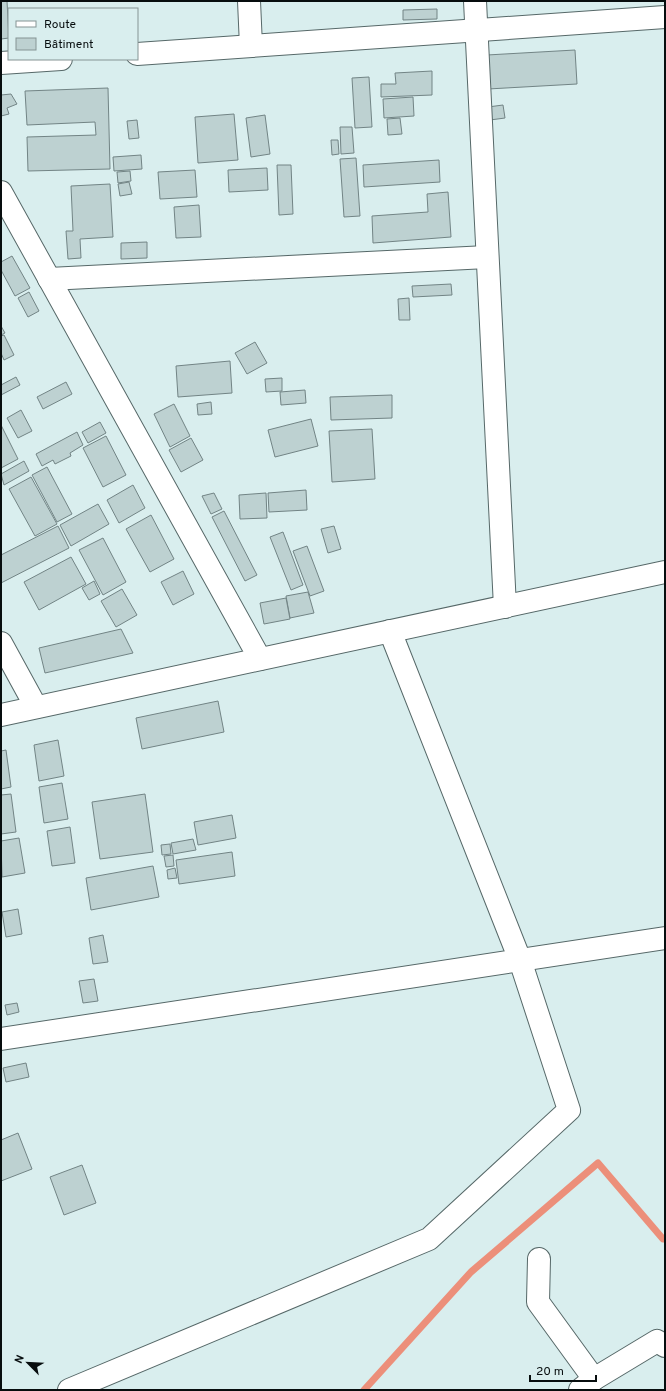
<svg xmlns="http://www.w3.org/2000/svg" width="666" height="1391" font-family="Overpass,sans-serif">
  <rect width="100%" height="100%" fill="#d9eeee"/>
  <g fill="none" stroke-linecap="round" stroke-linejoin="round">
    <polyline stroke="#ec8f7a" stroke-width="7" points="364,1390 471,1272 598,1163 663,1239 665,1239"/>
  </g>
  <g fill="#bdd1d1" stroke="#728485">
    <polygon points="1,1 7,1 9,38 1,39"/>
    <polygon points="437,9 437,19 403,20 403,10"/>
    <polygon points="575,50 577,84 488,89 487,55"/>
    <polygon points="432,71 432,95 381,97 381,84 396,84 395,73"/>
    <polygon points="369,77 372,127 355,128 352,78"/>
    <polygon points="108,88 110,169 28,171 27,137 96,135 95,122 27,125 25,91"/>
    <polygon points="11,94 17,104 7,108 9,114 1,116 1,95"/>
    <polygon points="413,97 414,116 384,118 383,99"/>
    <polygon points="503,105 505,118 490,120 488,107"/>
    <polygon points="234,114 238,160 198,163 195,117"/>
    <polygon points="265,115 270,154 251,157 246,118"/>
    <polygon points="400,118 402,134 388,135 387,119"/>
    <polygon points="137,120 139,138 129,139 127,121"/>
    <polygon points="340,127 352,127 354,153 341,154"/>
    <polygon points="331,140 338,140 339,154 332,155"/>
    <polygon points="141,155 142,169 114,171 113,157"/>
    <polygon points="356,158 360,216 344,217 340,159"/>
    <polygon points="439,160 440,182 364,187 363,165"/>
    <polygon points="277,165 291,165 293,214 279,215"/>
    <polygon points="267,168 268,190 229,192 228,170"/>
    <polygon points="195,170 197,197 160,199 158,172"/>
    <polygon points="130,171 131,181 118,183 117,172"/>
    <polygon points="129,182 132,194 120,196 118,184"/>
    <polygon points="110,184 113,237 80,239 81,258 68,259 66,231 73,231 71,186"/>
    <polygon points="448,192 451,237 373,243 372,216 428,212 427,194"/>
    <polygon points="199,205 201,237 176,238 174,207"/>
    <polygon points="147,242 147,258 121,259 121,243"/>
    <polygon points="12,256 30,288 15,296 1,270 1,262"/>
    <polygon points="451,284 452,295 413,297 412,286"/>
    <polygon points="29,292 39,311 28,317 18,298"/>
    <polygon points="409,298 410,320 399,320 398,299"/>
    <polygon points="1,326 5,333 1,335"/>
    <polygon points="4,335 14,355 4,360 1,353 1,336"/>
    <polygon points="255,342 267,363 247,374 235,353"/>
    <polygon points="230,361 232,393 178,397 176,366"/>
    <polygon points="16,377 20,385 1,395 1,385"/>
    <polygon points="282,378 282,391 266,392 265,379"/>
    <polygon points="66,382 72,394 43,409 37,397"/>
    <polygon points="305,390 306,403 281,405 280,392"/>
    <polygon points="392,395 392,418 331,420 330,397"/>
    <polygon points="211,402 212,414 198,415 197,404"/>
    <polygon points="174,404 190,436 170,447 154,414"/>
    <polygon points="21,410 32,431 18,438 7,418"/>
    <polygon points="311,419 318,446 275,457 268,430"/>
    <polygon points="100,422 106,433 88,443 82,432"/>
    <polygon points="1,425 18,459 1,468"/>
    <polygon points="372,429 375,479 332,482 329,431"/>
    <polygon points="77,432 83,445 70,453 71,456 55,464 53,460 42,466 36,454"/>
    <polygon points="106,436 126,475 103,487 83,448"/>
    <polygon points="191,438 203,460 181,472 169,450"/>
    <polygon points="24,461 29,471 4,485 1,474"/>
    <polygon points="47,467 72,514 57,522 32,475"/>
    <polygon points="31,477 57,524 35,536 9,489"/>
    <polygon points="133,485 145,508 119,523 107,500"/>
    <polygon points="306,490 307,510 269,512 268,493"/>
    <polygon points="214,493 222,509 211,514 202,496"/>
    <polygon points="266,493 267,518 240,519 239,495"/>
    <polygon points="98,504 109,524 71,546 60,525"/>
    <polygon points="224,511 257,575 245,581 212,517"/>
    <polygon points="151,515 174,559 150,572 126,529"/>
    <polygon points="58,526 69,548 1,583 1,555"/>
    <polygon points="334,526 341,549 328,553 321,529"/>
    <polygon points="283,532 303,585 291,590 270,537"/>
    <polygon points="103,538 126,582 103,595 79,550"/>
    <polygon points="307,546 324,591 310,596 293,551"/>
    <polygon points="71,557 86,584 39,610 24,582"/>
    <polygon points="183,571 194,594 173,605 161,582"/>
    <polygon points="94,581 100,594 89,600 82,588"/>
    <polygon points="122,589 137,615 116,627 101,601"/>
    <polygon points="308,592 314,613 290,618 286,596"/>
    <polygon points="286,598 290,619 264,624 260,603"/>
    <polygon points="121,629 133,653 45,673 39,648"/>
    <polygon points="218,701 224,732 142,749 136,718"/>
    <polygon points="58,740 64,776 39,781 34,745"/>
    <polygon points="6,750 11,787 1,789 1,751"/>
    <polygon points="62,783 68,819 44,823 39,787"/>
    <polygon points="11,794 16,832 1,834 1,795"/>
    <polygon points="145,794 153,852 100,859 92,802"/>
    <polygon points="232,815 236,838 198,845 194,822"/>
    <polygon points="70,827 75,863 52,866 47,831"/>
    <polygon points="19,838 25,873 2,877 1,841"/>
    <polygon points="193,839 196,850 173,854 171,843"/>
    <polygon points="170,844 171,854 162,855 161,845"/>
    <polygon points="232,852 235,876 179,884 176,860"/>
    <polygon points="173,855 174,866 166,867 164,856"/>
    <polygon points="153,866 159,897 91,910 86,878"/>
    <polygon points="175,868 177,878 168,879 167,870"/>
    <polygon points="18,909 22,934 6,937 2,912"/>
    <polygon points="103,935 108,962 93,964 89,938"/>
    <polygon points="94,979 98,1001 83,1003 79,981"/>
    <polygon points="17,1003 19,1012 7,1015 5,1005"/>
    <polygon points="26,1063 29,1077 6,1082 3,1068"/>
    <polygon points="18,1133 32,1169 1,1181 1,1140"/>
    <polygon points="82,1165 96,1203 64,1215 50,1177"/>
  </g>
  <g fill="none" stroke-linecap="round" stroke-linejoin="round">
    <defs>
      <g id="minor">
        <polyline points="249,1 251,46"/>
        <polyline points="475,1 505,607"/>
        <polyline points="137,54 665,17"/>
        <polyline points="1,63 61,59"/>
        <polyline points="1,192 260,659"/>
        <polyline points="49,279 487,257"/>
        <polyline points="1,643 36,707"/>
        <polyline points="1,715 665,572"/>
        <polyline points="1,1039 665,938"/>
        <polyline points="539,1259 538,1302 594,1379"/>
        <polyline points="69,1390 429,1239 569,1110 520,960 390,631"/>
        <polyline points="580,1390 594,1379 657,1341 665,1346"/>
      </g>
    </defs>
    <use href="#minor" stroke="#566868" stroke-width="24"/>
    <use href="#minor" stroke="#fff" stroke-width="22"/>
  </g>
  <rect width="666" height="1391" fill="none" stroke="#070d0e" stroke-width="4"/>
  <rect x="8" y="8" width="130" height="52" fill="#d9eeee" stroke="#859494"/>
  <rect x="16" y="21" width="20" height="6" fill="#ffffff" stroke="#859494"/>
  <text x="44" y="28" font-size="12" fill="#070d0e">Route</text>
  <rect x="16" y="38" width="20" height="12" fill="#bdd1d1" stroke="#859494"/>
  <text x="44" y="48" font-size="12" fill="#070d0e">Bâtiment</text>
  <g transform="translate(28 1363) rotate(294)" stroke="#d9eeee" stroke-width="3" paint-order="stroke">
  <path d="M0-3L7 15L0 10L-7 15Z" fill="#070d0e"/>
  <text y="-6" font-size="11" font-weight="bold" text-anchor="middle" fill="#070d0e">N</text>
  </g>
  <path d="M530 1375v6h66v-6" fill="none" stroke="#070d0e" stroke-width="2"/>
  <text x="536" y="1375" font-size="12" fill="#070d0e" stroke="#d9eeee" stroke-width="3" paint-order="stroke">20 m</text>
</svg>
